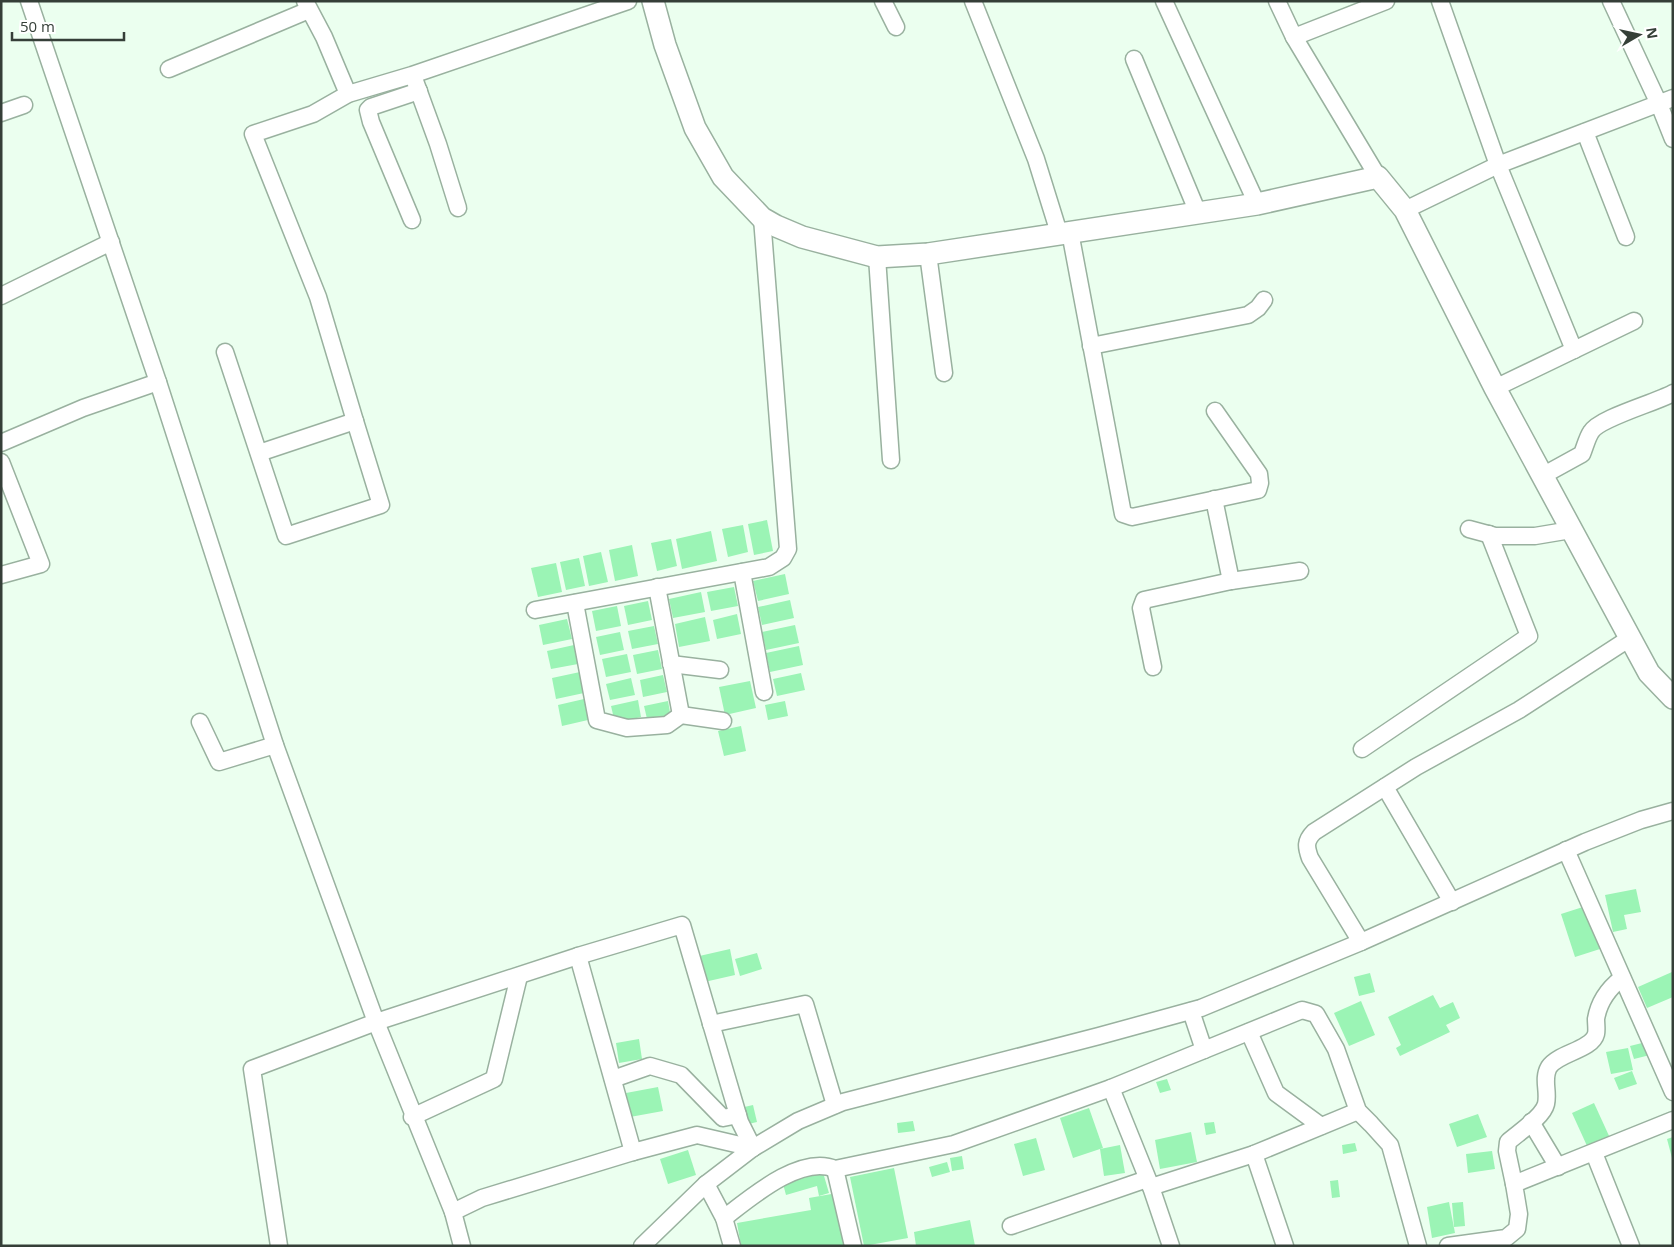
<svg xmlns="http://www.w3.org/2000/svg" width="1674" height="1247" font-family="'Open Sans',sans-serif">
  <rect width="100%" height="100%" fill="#ebffef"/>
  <g fill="#9bf4b5">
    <polygon points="767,520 773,551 754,555 748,524"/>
    <polygon points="743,525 748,552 728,557 722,529"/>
    <polygon points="711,531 717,561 682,569 676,539"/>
    <polygon points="671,539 677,566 657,571 651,543"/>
    <polygon points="632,545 638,576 615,581 609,550"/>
    <polygon points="601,552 608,582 589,586 583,556"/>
    <polygon points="579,558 585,586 566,590 560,562"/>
    <polygon points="556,563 562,592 538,597 531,568"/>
    <polygon points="785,574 789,594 758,601 753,581"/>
    <polygon points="734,587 738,606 711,611 707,592"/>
    <polygon points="701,592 705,612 673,618 669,599"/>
    <polygon points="790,600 794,618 762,625 758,607"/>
    <polygon points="648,601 652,620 628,625 624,606"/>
    <polygon points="617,606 621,626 596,631 592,611"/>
    <polygon points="737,614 741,634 717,639 713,620"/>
    <polygon points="705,617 710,641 679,647 675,624"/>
    <polygon points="567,619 572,639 543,645 539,625"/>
    <polygon points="795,625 799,643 766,650 762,632"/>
    <polygon points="654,626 658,644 632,649 628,631"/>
    <polygon points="620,632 624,650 600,655 596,637"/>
    <polygon points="574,645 578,664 551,669 547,651"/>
    <polygon points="799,646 803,665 770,672 766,653"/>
    <polygon points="658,650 662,669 637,674 633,655"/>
    <polygon points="627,654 631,672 606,677 602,659"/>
    <polygon points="580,672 584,693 556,699 552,678"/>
    <polygon points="801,673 805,690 777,696 773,679"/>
    <polygon points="663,675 667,692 643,697 640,680"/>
    <polygon points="631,678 635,695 610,700 606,684"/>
    <polygon points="750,681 756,708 725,715 719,687"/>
    <polygon points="584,699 588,720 562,726 558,705"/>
    <polygon points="638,700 641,717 615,723 611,706"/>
    <polygon points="668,701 671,718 648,723 644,706"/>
    <polygon points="785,701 788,716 768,720 765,705"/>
    <polygon points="741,726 746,751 724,756 718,731"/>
    <polygon points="1636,889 1641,912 1624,915 1627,929 1613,932 1605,895"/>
    <polygon points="1586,906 1600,949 1575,957 1561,914"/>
    <polygon points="730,949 735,975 700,983 695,957"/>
    <polygon points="757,953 762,969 740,976 735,959"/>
    <polygon points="1672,972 1673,997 1647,1008 1638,987"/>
    <polygon points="1370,973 1375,992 1359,996 1354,977"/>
    <polygon points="1433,995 1440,1008 1453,1002 1460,1018 1446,1025 1450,1032 1400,1056 1396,1048 1401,1045 1388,1017"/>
    <polygon points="1361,1001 1375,1035 1349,1046 1334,1013"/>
    <polygon points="639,1039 642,1059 619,1063 616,1043"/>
    <polygon points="1646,1042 1650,1055 1634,1059 1630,1046"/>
    <polygon points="1628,1048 1633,1070 1611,1074 1606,1052"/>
    <polygon points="1632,1071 1637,1084 1619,1090 1614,1078"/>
    <polygon points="1167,1079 1171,1090 1160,1093 1156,1082"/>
    <polygon points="658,1087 663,1111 630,1117 626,1093"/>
    <polygon points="1594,1103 1610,1138 1588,1148 1572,1113"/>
    <polygon points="753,1105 757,1122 744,1125 740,1108"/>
    <polygon points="1089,1108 1103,1148 1073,1158 1060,1118"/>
    <polygon points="1478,1114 1487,1137 1457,1147 1449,1124"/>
    <polygon points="913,1121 915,1131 898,1133 897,1123"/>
    <polygon points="1214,1122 1216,1133 1206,1135 1204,1123"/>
    <polygon points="1191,1132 1197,1162 1160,1169 1155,1140"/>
    <polygon points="1673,1137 1673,1158 1672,1158 1667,1139"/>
    <polygon points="1036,1138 1045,1170 1023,1176 1014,1144"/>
    <polygon points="1355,1143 1357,1151 1343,1154 1342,1145"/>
    <polygon points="1120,1145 1125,1173 1104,1176 1100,1149"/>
    <polygon points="688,1150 696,1175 668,1184 660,1159"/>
    <polygon points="1492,1151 1495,1169 1468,1173 1466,1154"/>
    <polygon points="962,1156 964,1169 952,1171 950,1158"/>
    <polygon points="947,1162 950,1172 932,1177 929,1167"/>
    <polygon points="894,1168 908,1238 864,1246 850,1177"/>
    <polygon points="822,1169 829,1193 819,1196 817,1186 786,1195 782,1180"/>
    <polygon points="1338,1180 1340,1197 1332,1198 1330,1181"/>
    <polygon points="837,1193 846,1246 741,1246 737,1223 811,1210 809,1198"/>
    <polygon points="1449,1202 1455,1233 1432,1238 1427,1207"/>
    <polygon points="1463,1202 1465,1226 1454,1227 1452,1203"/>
    <polygon points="970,1220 975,1246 916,1246 914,1232"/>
  </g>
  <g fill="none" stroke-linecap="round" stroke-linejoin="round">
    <defs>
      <g id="minor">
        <polyline points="29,1 158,382 275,745 376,1022 453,1212 462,1246"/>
        <polyline points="305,1 324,37 348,94"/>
        <polyline points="883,1 896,27"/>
        <polyline points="973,1 1036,159 1059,233"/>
        <polyline points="1164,1 1257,204"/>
        <polyline points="1277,1 1294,37 1378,177"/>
        <polyline points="1440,1 1498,165 1574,350"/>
        <polyline points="1611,1 1659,104 1673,139"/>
        <polyline points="1294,37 1386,1"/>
        <polyline points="1134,59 1198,213"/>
        <polyline points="169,69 309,10"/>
        <polyline points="415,81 438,144 458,208"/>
        <polyline points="1,113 24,105"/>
        <polyline points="1585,132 1626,237"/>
        <polyline points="1405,210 1498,165 1673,98"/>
        <polyline points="412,220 371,122 368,110 371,107 419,91"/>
        <polyline points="1070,232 1123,514 1132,517 1258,490 1260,483 1259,474 1215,411"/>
        <polyline points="928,254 944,373"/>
        <polyline points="877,257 891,460"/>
        <polyline points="1,296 111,242"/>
        <polyline points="1091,346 1248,315 1258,308 1264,300"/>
        <polyline points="225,352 286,536 381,505 355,421 318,297 253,134 313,114 348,94 412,75 628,1"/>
        <polyline points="1495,388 1634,321"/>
        <polyline points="1,443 83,408 158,382"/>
        <polyline points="259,453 355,421"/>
        <polyline points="1,462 41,564 1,575"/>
        <path d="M1542 476 1582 454C1585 447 1587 438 1591 432 1599 418 1655 403 1673 393"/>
        <polyline points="1214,499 1231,581"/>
        <polyline points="1469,529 1495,536 1535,536 1571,530"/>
        <polyline points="742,572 764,692"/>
        <polyline points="657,587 681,715"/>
        <polyline points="575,603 597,720 627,728 667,725 681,715 723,721"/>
        <polyline points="535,610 769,567 783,558 788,549 762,218"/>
        <polyline points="671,664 720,670"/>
        <polyline points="1153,667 1141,608 1144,600 1231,581 1300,571"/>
        <polyline points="200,722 219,762 275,745"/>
        <polyline points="1362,749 1529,636 1489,534"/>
        <polyline points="1385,787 1452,902"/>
        <polyline points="1566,850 1673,1092"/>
        <path d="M1361 942 1310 858C1306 847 1305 841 1314 832L1416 767 1519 710 1630 638"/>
        <polyline points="578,956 633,1152"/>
        <polyline points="711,1024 805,1004 835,1105"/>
        <polyline points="1249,1032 1276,1093 1321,1126"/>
        <polyline points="1204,1050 1302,1010 1316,1014 1336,1049 1358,1111 1371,1124 1390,1145 1418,1246"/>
        <polyline points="613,1079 650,1066 681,1075 723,1118 738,1115"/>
        <polyline points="412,1117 494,1079 519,976"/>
        <polyline points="1531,1122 1558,1167"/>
        <polyline points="1594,1153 1631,1246"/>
        <polyline points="1254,1154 1285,1246"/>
        <polyline points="835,1169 853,1246"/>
        <polyline points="706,1184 724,1218 732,1246"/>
        <path d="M1514 1184 1507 1151 1508 1142C1518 1133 1543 1117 1546 1104 1549 1091 1542 1079 1549 1067 1558 1053 1592 1050 1596 1034 1597 1030 1596 1024 1596 1019 1599 1001 1609 988 1622 978"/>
        <polyline points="1151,1187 1254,1154 1358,1111"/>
        <polyline points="453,1212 482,1198 633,1152 697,1135 753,1148"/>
        <path d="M724 1218C750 1198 801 1154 835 1169L954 1144 1111 1088"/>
        <polyline points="1011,1226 1147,1179"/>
        <polyline points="279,1246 252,1069 376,1022 578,956 682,925 740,1122 753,1148"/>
        <polyline points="642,1246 706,1184 753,1148 798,1121 843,1102 1099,1036 1201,1008 1361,942 1585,842 1641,820 1673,811"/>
        <polyline points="1171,1246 1151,1187 1111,1088 1204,1050 1191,1011"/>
        <polyline points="1448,1246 1506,1238 1517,1229 1519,1214 1514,1184 1673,1120"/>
      </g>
      <polyline id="major" points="653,1 665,45 695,128 723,177 762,218 776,226 802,237 877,257 928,254 1257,204 1378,177 1405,210 1495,388 1649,673 1673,698"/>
    </defs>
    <use href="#minor" stroke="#99b19f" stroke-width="19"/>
    <use href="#major" stroke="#99b19f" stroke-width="24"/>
    <use href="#minor" stroke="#fff" stroke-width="16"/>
    <use href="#major" stroke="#fff" stroke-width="21"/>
  </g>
  <rect width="1674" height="1247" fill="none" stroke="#353f38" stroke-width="5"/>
  <g transform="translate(1639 35) rotate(81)" stroke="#ffffff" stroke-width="4" paint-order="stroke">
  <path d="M0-4L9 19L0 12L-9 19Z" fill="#353f38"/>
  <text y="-8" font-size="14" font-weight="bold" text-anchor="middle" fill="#353f38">N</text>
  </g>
  <path d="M12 32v8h112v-8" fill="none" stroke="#353f38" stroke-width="2.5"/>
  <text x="20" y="32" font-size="15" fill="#353f38" stroke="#ffffff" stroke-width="4" paint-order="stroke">50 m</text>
</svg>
